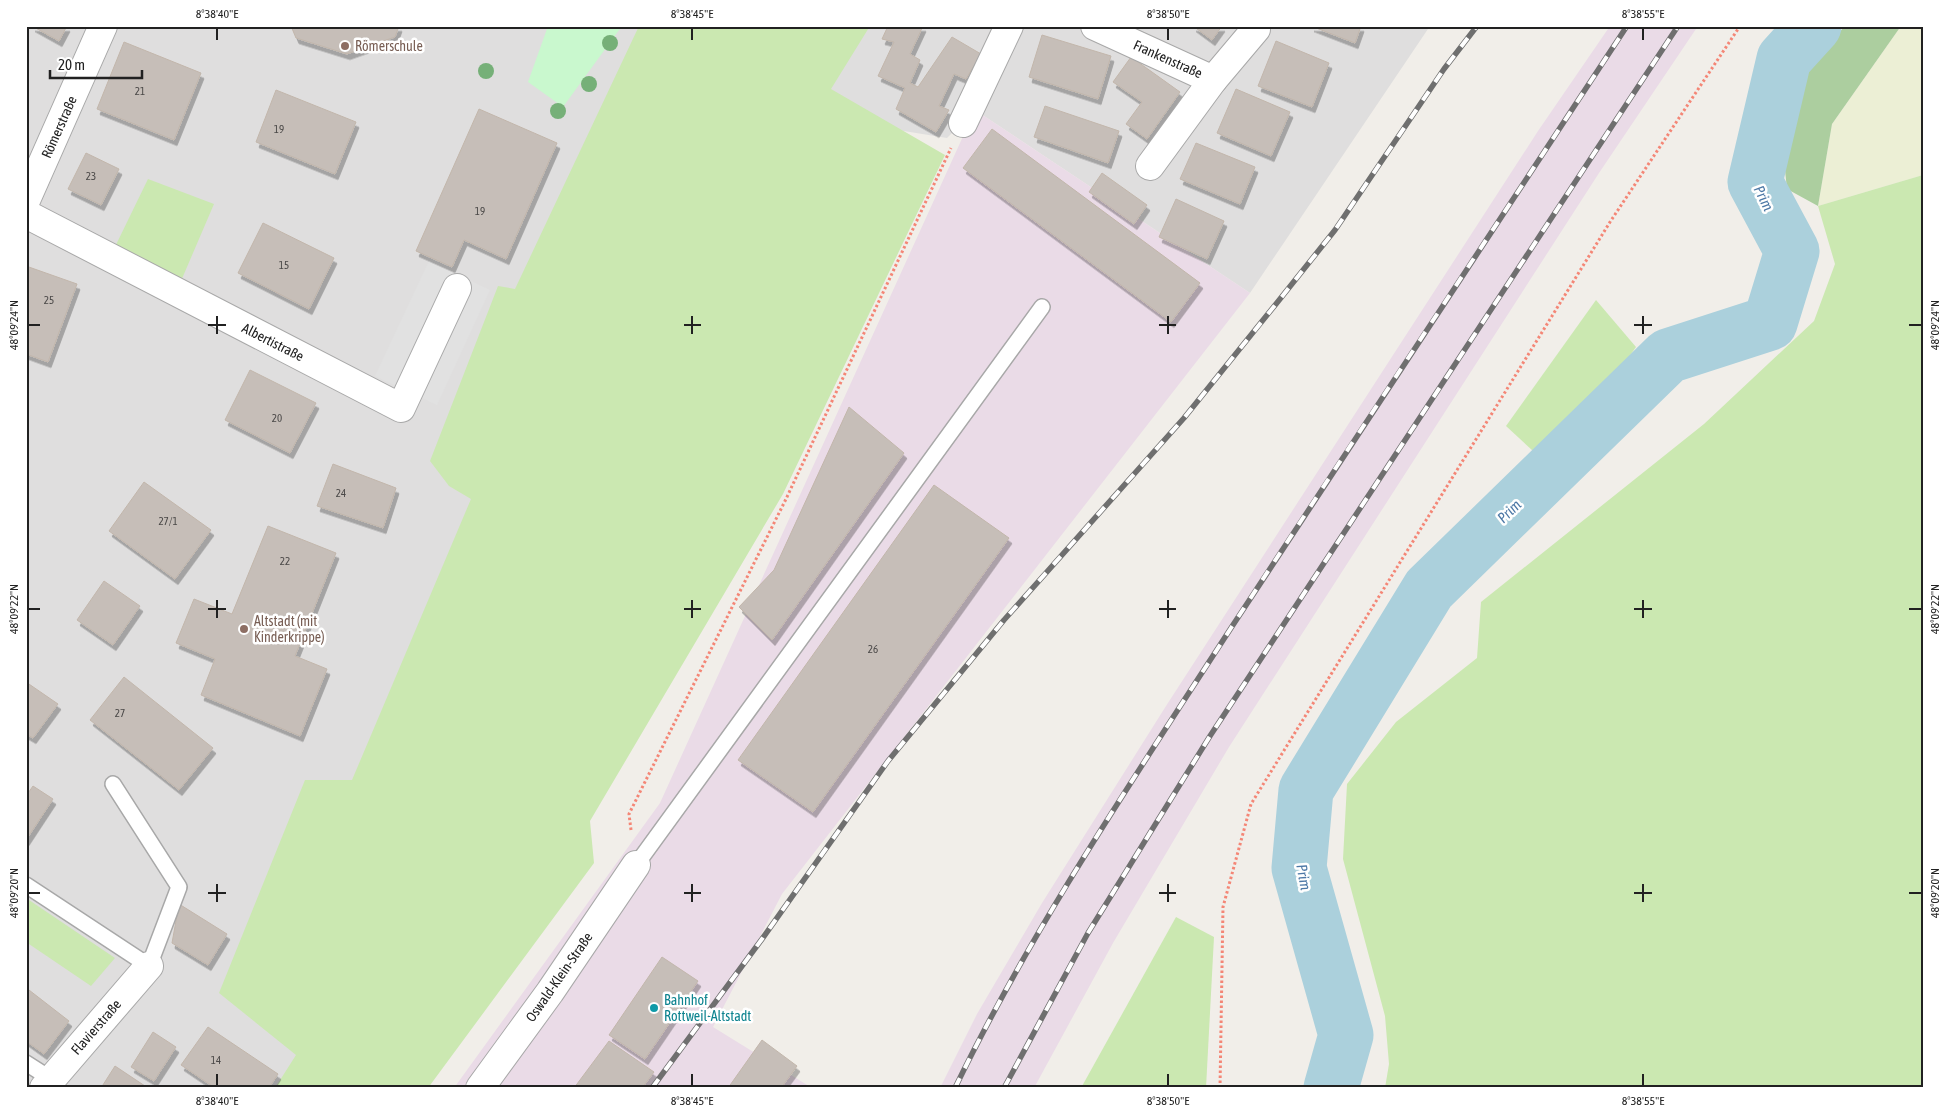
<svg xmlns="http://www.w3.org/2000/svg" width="1949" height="1114" font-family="'Asap Condensed',sans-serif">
  <defs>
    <filter id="shadow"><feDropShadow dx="3" dy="5.5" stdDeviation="0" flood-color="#0004"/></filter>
  </defs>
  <rect width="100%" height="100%" fill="#f1eee9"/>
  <polygon fill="#dfdede" points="26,26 1430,26 1250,293 975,110 947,138 620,85 302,1088 26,1088"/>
  <g fill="#eadbe7">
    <polygon points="1610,26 1698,26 1599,173 1229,747 1113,943 1034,1088 940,1088 977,1014 1042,903 1166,706 1538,131"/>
    <polygon points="975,110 1250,293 782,894 713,1027 812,1088 454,1088 660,803"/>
  </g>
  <polygon fill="#ecefd5" points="1901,26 1923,26 1923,175 1818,206 1832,124"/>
  <g fill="#cbe8b1">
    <polygon points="639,26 870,26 831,89 945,155 783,494 590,821 594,863 428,1088 275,1088 296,1055 219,993 305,780 352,780 471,499 449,486 430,461 498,286 515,289"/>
    <polygon points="1923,175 1923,1088 1385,1088 1389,1064 1385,1016 1343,859 1347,784 1396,722 1477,658 1481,602 1704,424 1814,321 1835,264 1818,206"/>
    <polygon points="148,179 214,204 181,281 111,255"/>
    <polygon points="1596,300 1636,347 1587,416 1533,451 1506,426"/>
    <polygon points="26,898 115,958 91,986 26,942"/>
    <polygon points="1176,917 1214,937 1206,1088 1081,1088"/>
  </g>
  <polygon fill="#acce9f" points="1845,26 1901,26 1832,124 1818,206 1787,189 1781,133 1805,70"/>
  <polygon fill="#c9f8ce" points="548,26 622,26 563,107 528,82"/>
  <polygon fill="#e1e1e1" points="429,261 490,290 437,405 375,376"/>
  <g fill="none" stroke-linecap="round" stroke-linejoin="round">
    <polyline stroke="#abd0dc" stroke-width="55" points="1331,1088 1346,1035 1299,868 1306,790 1429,589 1668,356 1770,323 1792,251 1755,182 1784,59 1814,26"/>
  </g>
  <g fill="#c6beb8" stroke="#c2b6ab" filter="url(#shadow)">
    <polygon points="32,26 67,26 59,41"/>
    <polygon points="291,26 399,26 395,37 347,54 296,38"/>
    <polygon points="888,26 923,26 910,54 920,60 910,83 918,87 952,37 981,54 966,79 954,74 939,106 949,110 936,132 896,109 905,88 878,76 894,42 882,39"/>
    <polygon points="1193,26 1222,26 1212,40"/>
    <polygon points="1311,26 1361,26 1355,43"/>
    <polygon points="1042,35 1111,56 1098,99 1029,77"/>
    <polygon points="1276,41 1329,63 1312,107 1258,86"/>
    <polygon points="124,42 201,73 174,140 97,109"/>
    <polygon points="1131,57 1180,92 1147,139 1126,124 1142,102 1113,82"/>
    <polygon points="1236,89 1290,112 1271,156 1217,133"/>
    <polygon points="276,90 356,122 335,174 256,142"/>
    <polygon points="1045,106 1119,131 1108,163 1034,137"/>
    <polygon points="479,109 557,143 506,259 464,240 452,267 416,251"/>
    <polygon points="992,129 1200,283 1171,322 963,168"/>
    <polygon points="1196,143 1255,167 1240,204 1180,179"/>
    <polygon points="86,153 119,169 101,205 68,189"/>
    <polygon points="1102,173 1147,205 1134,224 1089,192"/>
    <polygon points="1176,199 1224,221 1207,259 1159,237"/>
    <polygon points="263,223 334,258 309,309 238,273"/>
    <polygon points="26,266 77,284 48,362 26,354"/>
    <polygon points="250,370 316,403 290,453 225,420"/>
    <polygon points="849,407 904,453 772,640 739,607 774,570"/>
    <polygon points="333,464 396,488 383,528 317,506"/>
    <polygon points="144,482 211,530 175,579 109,531"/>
    <polygon points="934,485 1009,538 813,812 738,760"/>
    <polygon points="268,526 336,553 295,656 327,669 300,736 201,695 215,659 176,643 194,599 232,614"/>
    <polygon points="104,581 140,606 113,645 77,620"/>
    <polygon points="124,677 213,748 179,790 90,720"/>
    <polygon points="26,682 58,704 33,738 26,734"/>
    <polygon points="33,786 53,799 26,840 26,796"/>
    <polygon points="179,904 227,934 208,965 172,943"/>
    <polygon points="662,957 698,981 645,1059 609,1035"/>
    <polygon points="29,990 69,1021 44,1054 26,1041 26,993"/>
    <polygon points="208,1027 278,1074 269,1088 215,1088 181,1065"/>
    <polygon points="153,1032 176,1047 154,1081 131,1067"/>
    <polygon points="762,1040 797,1066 781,1088 728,1088"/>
    <polygon points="609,1041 654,1072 642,1088 574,1088"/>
    <polygon points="115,1066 148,1088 101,1088"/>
  </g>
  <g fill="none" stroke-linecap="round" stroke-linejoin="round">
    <defs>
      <g id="service">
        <polyline points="636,865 1042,307"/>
        <polyline points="26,885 149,966 179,887 113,784"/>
        <polyline points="26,1063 51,1079"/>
      </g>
      <g id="minor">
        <polyline points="1095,26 1213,80"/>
        <polyline points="963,123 1009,26"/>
        <polyline points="1150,166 1213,80 1256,29"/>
        <polyline points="26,214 401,408 457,288"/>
        <polyline points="44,1088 149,966"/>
        <polyline points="480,1088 550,992 636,865"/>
      </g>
      <polyline id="tertiary" points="26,200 103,26"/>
    </defs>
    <use href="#service" stroke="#a8a8a8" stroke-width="18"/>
    <use href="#minor" stroke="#a8a8a8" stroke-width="30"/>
    <use href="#tertiary" stroke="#a8a8a8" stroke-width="30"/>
    <g stroke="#f48676" stroke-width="3" stroke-dasharray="2.5 2.5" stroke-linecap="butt">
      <polyline points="486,26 490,28 493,26"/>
      <polyline points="631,830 629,814 786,499 951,148"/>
      <polyline points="1220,1088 1223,907 1251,804 1610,222 1740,26"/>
    </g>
    <use href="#service" stroke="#fff" stroke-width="15"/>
    <use href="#minor" stroke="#fff" stroke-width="28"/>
    <use href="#tertiary" stroke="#fff" stroke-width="28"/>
    <defs>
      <g id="rail">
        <polyline points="652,1088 762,939 888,761 1004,620 1184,418 1276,304 1335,230 1444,69 1477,26"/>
        <path d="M955 1088C1033 927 1134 778 1231 628 1362 427 1495 227 1627 26"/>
        <polyline points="1004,1088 1088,933 1210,736 1678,26"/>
      </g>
    </defs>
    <use href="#rail" stroke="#6f6f6f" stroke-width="5.5"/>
    <use href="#rail" stroke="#fff" stroke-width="4" stroke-dasharray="11" stroke-linecap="butt"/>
  </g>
  <g fill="#76b078">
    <circle cx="610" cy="43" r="8"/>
    <circle cx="486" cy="71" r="8"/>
    <circle cx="589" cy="84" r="8"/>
    <circle cx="558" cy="111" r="8"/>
  </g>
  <path fill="none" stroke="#212121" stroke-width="2" d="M217 28V40M692 28V40M1168 28V40M1643 28V40M217 316V334M692 316V334M1168 316V334M1643 316V334M28 325H40M208 325H226M684 325H701M1159 325H1176M1634 325H1652M1909 325H1922M217 600V618M692 600V618M1168 600V618M1643 600V618M28 609H40M208 609H226M684 609H701M1159 609H1176M1634 609H1652M1909 609H1922M217 884V902M692 884V902M1168 884V902M1643 884V902M28 893H40M208 893H226M684 893H701M1159 893H1176M1634 893H1652M1909 893H1922M217 1074V1086M692 1074V1086M1168 1074V1086M1643 1074V1086"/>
  <g fill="#8d6e63" stroke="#fff" stroke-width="2">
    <circle cx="345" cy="46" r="5"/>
    <circle cx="244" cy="629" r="5"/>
  </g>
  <circle fill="#0f9aa8" stroke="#fff" stroke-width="2" cx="654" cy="1008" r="5"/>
  <g text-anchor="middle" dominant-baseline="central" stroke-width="5" stroke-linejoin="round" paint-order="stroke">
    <g font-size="11" fill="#4a4847">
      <text x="140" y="91">21</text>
      <text x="279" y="129">19</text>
      <text x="91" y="176">23</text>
      <text x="480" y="211">19</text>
      <text x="284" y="265">15</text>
      <text x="49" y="300">25</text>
      <text x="277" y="418">20</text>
      <text x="341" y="493">24</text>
      <text x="168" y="521">27/1</text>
      <text x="285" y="561">22</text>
      <text x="873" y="649">26</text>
      <text x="120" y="713">27</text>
      <text x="216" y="1060">14</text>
    </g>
    <g font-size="14" fill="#785e54" stroke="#fff" text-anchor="start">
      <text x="355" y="46">Römerschule</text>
      <text x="254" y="621">Altstadt (mit<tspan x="254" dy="16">Kinderkrippe)</tspan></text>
    </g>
    <g font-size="14" fill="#212121" stroke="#fff">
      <text transform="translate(1168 59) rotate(24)">Frankenstraße</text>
      <text transform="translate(59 127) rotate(-66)">Römerstraße</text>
      <text transform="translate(273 342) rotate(27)">Albertistraße</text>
      <text transform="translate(559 977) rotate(-55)">Oswald-Klein-Straße</text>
      <text transform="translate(96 1027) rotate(-49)">Flavierstraße</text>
    </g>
    <g font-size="14" fill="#0d838f" stroke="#fff" text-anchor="start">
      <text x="664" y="1000">Bahnhof<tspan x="664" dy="16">Rottweil-Altstadt</tspan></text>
    </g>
    <g font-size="15" font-style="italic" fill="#4d78a6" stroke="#fff">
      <text transform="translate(1764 198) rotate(64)">Prim</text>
      <text transform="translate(1509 511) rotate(-44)">Prim</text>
      <text transform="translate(1304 877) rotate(80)">Prim</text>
    </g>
  </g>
  <rect width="1949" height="1114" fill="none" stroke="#ffffff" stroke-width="55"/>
  <path d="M50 70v8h92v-8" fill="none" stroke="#212121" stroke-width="2.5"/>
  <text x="58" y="70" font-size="15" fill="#212121" stroke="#ffffff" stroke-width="4" paint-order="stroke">20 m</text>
  <rect x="28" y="28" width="1894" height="1058" fill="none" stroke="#212121" stroke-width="2"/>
  <g font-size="12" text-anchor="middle" fill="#212121">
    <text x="217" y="18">8°38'40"E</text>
    <text x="692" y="18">8°38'45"E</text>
    <text x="1168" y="18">8°38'50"E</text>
    <text x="1643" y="18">8°38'55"E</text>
    <text transform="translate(14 325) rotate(-90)" y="4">48°09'24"N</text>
    <text transform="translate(1935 325) rotate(-90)" y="4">48°09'24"N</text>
    <text transform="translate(14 609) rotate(-90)" y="4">48°09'22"N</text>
    <text transform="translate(1935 609) rotate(-90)" y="4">48°09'22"N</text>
    <text transform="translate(14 893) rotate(-90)" y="4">48°09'20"N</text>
    <text transform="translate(1935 893) rotate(-90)" y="4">48°09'20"N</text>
    <text x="217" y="1105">8°38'40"E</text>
    <text x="692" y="1105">8°38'45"E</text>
    <text x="1168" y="1105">8°38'50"E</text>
    <text x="1643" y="1105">8°38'55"E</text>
  </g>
</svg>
